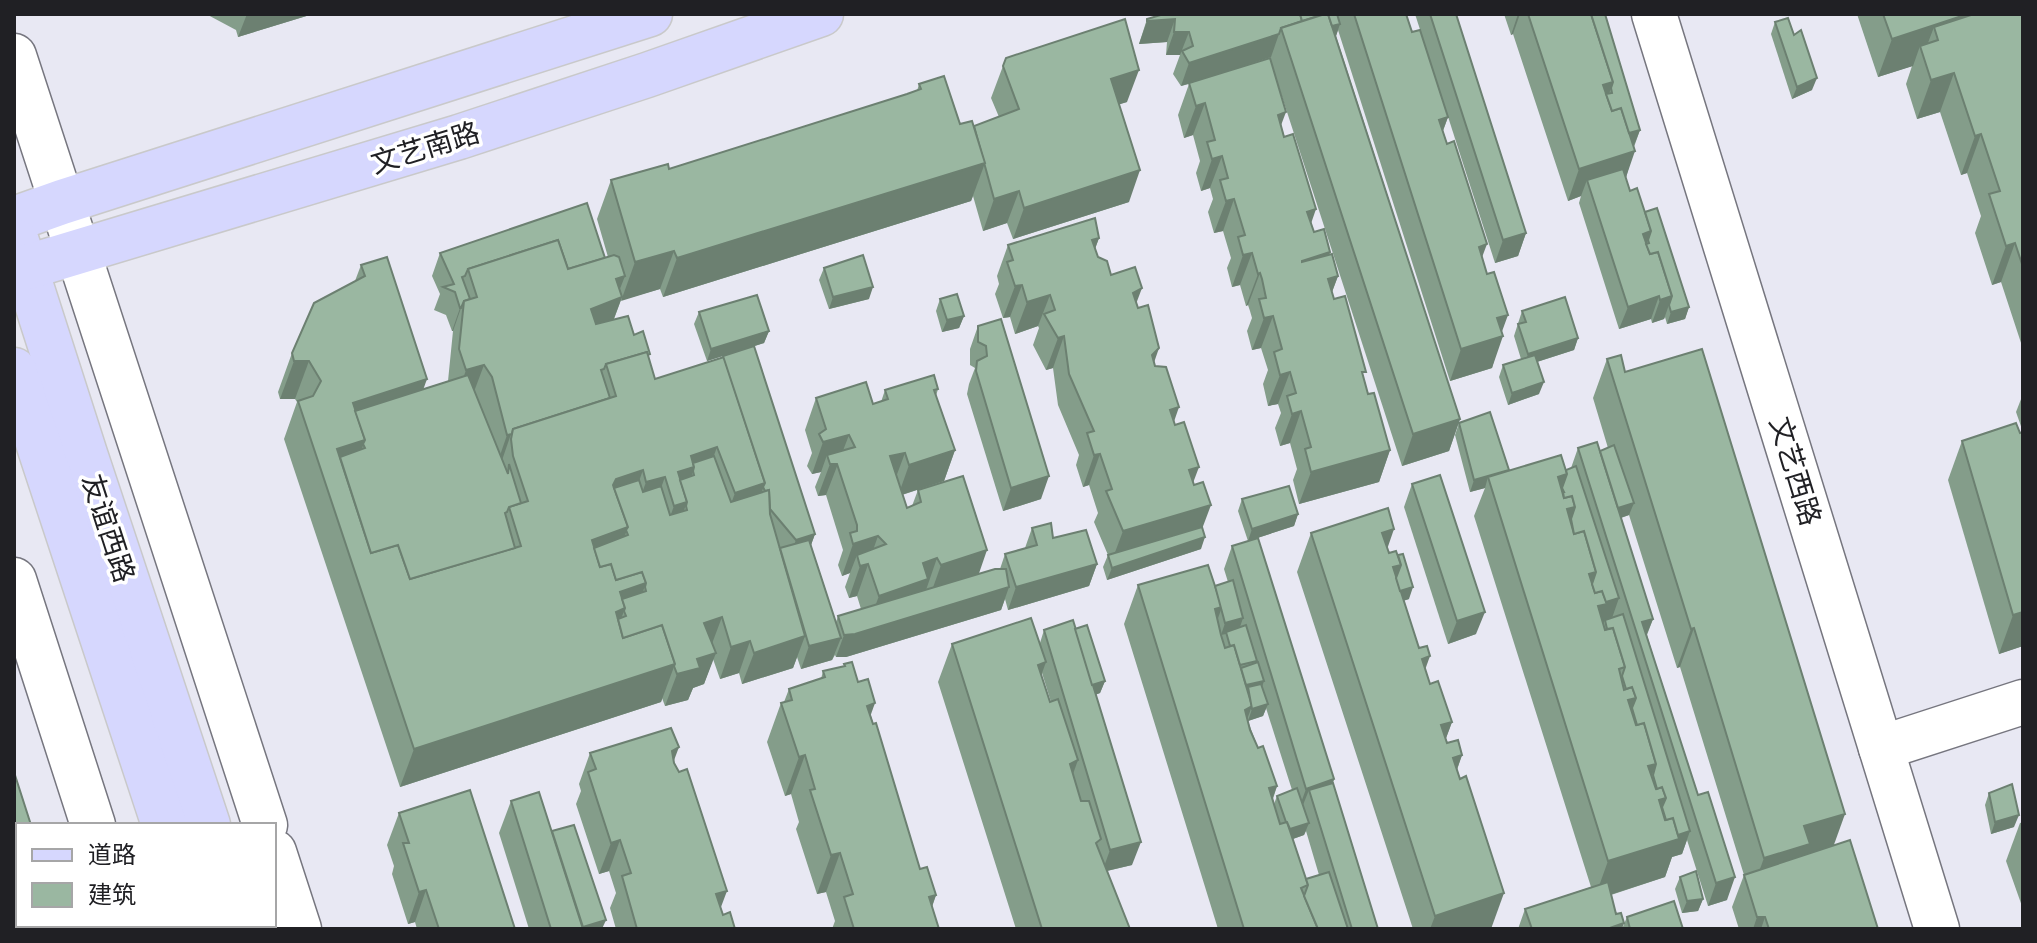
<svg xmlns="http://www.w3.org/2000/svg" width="2037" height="943" font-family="'Titillium Web','Noto Sans SC',sans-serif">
  <rect width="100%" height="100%" fill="#e8e8f3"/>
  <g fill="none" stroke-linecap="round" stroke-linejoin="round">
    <defs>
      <g id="minor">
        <polyline points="1654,14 1937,929"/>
        <polyline points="14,56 265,825"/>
        <polyline points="14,580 93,825"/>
        <polyline points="1881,748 2023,702"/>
        <polyline points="274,852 299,929"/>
        <polyline points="125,925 126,929"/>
      </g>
      <g id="major">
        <polyline points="14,219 62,202 650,14"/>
        <polyline points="17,242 85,454 208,825"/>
        <polyline points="14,271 459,137 647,75 821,14"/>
        <polyline points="14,370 164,825"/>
        <polyline points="197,925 198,929"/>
        <polyline points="241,925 242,929"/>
      </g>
    </defs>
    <use href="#minor" stroke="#76767f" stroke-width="47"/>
    <use href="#major" stroke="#c9c9ca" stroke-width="47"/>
    <use href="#minor" stroke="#fff" stroke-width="44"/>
    <use href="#major" stroke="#d6d7fe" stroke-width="44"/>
  </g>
  <g fill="#849d8a" fill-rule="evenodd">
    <polygon points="206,14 313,14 238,37 236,30"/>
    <path d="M1164 14H1406L1412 32 1448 117 1443 131 1482 258 1502 331 1492 368 1450 381 1338 30 1336 36 1460 419 1449 451 1402 466 1274 72 1281 125 1314 232 1330 252 1329 255 1338 276 1332 292 1368 394 1390 450 1379 482 1299 504 1293 480 1297 469 1290 443 1280 446 1275 428 1281 413 1278 404 1268 406 1263 384 1268 370 1261 348 1252 350 1247 331 1252 318 1250 311 1248 305 1246 306 1240 285 1232 287 1227 268 1231 258 1223 231 1214 233 1208 212 1213 199 1210 188 1201 191 1196 173 1200 161 1193 135 1184 138 1178 115 1189 84 1181 86 1173 74 1180 55H1166L1167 42 1139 44 1147 19ZM1271 57 1270 59 1205 78Z"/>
    <polygon points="1415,14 1456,14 1526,233 1518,256 1495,263"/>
    <polygon points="1504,14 1605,14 1640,130 1634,147 1626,178 1630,191 1645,212 1689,307 1685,319 1667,324 1665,317 1664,319 1652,323 1651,319 1619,329 1579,203 1581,196 1568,201 1513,34 1511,35"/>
    <polygon points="1857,14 2023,14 2023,349 2001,282 1992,285 1975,233 1981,216 1967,173 1961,175 1940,112 1917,119 1906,84 1912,66 1878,77"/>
    <polygon points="1775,22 1794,35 1812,90 1792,99 1771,34"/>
    <polygon points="1006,58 1127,102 1119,104 1129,202 1013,239 1007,223 983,231 973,196 971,201 663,297 660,289 621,300 614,319 634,335 649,358 655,379 815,534 811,545 836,622 838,616 861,609 857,596 849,598 845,587 850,573 842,576 838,565 843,550 826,495 818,496 815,487 821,472 812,474 807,466 812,453 805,430 816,398 873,404 881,402 885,390 938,389 936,396 955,450 944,481 902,495 907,508 912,506 918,490 978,575 1000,569 1005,554 1025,548 1032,528 1097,564 1089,586 1008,610 1005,599 1001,610 846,657 836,657 835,655 832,660 801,669 797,657 793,668 742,684 739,673 720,679 713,659 704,684 693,688 688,700 665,706 662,698 661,702 400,787 284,439 297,402 295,399 280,399 278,392 292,353 355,281 361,265 423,389 448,381 453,331 452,331 446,315 434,310 440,294 432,276 440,253 608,257 597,219 611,180 669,169 917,91 919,84 960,124 974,126 999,117 991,98"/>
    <polygon points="1099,238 1095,249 1098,257 1111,275 1136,303 1154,362 1193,482 1202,528 1201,549 1107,580 1103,567 1108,555 1094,522 1098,513 1089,485 1083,487 1076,465 1079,455 1058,405 1053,368 1046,370 1033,345 1039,328 1038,326 1015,334 1010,317 1003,318 995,294 999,284 997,276 1008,245"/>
    <polygon points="824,268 869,299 829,309 819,280"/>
    <polygon points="940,299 964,316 959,328 942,332 936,311"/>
    <polygon points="1522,311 1578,338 1574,350 1537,362 1539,394 1508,405 1499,377 1503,365 1521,359 1514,336"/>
    <polygon points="699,312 769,331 764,343 707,361 694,324"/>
    <polygon points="1001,319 1041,499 1003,511 967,394 969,384 975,368 970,365 970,349 978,326"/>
    <polygon points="1607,359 1625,372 1833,846 1878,929 1739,929 1732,907 1744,875 1680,667 1677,668 1629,515 1621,518 1653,619 1647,635 1727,900 1708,906 1687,840 1682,854 1672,857 1665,877 1611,895 1616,914 1622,929 1518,929 1525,909 1591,887 1474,516 1485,488 1470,492 1455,435 1459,423 1509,470 1566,470 1571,468 1578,448 1600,451 1608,448 1593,398"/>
    <polygon points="2023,394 2023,432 2016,412"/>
    <polygon points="2023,432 2023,646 1999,654 1948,480 1962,441"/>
    <polygon points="1412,484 1476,634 1448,644 1404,507"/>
    <polygon points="1242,499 1298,514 1294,526 1248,541 1238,511"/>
    <polygon points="1311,533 1387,548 1409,599 1403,601 1430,684 1452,722 1446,738 1447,743 1462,755 1457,770 1491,929 1413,929 1297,572"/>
    <path d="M1232 546 1334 779 1333 784 1378 929H1218L1124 624 1138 585 1215 586 1228 582 1224 569ZM1266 708 1292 790 1277 796 1274 804 1273 799 1277 786 1258 748 1248 721 1263 716ZM1306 831 1319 875 1306 879 1293 839 1304 835Z"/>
    <path d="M1075 629 1105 681 1100 693 1095 695 1132 865 1107 871 1130 929H1016L938 682 952 644 1040 643 1044 630ZM1042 673 1051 702H1050L1041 675Z"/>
    <polygon points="844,664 871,716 920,869 936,895 932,907 939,929 832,929 835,921 826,892 817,894 796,829 799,822 791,794 785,796 767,742 781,703 784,702 789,689 821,679 823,671 844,666"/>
    <polygon points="590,753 673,762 723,915 735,929 616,929 610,908 616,893 609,871 599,874 576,804 581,791 579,784"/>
    <polygon points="1989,793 2014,827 1991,834 1985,805"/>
    <polygon points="511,801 552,831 602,929 529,929 499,833"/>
    <polygon points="399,813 515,929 417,929 415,922 408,924 392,874 394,866 387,845"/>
    <polygon points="2023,822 2023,909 2006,861 2020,823"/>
    <polygon points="1680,877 1703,899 1698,911 1682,913 1675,889"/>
    <polygon points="1627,917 1683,929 1622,929"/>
  </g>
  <g fill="#6c8071">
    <polygon points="247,14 313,14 238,37"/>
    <polygon points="1518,14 1520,14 1513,34 1511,35"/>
    <polygon points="1968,14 2023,14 1938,40 1934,27 1923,56 1920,46 1913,66 1878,77 1892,39"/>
    <polygon points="1175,19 1167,42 1139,44 1147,21"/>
    <polygon points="1340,24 1336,36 1303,35"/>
    <polygon points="1174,32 1189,32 1180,55 1166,55"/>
    <polygon points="1279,34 1271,57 1181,86 1189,63"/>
    <polygon points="1139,70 1127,102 1099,111 1111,79"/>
    <polygon points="1954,73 1940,112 1917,119 1931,80"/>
    <polygon points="1817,78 1812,90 1792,99 1797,87"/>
    <polygon points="1613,82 1606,103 1603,85"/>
    <polygon points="1205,103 1193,135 1184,138 1196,106"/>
    <polygon points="1286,112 1274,144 1278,115"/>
    <polygon points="1448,117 1436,149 1439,120"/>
    <polygon points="1640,130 1631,153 1635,151 1624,183 1587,180 1581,196 1568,201 1579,169 1625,135"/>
    <polygon points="1981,134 1967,173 1961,175 1975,136"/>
    <polygon points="1222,156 1210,188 1201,191 1212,159"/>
    <polygon points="985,163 971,201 663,297 677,258"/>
    <polygon points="1140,170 1129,202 1013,239 1024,208"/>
    <polygon points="1019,191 1007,223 983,231 994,199"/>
    <polygon points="1234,199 1223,231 1214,233 1226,201"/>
    <polygon points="1316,209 1305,241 1307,212"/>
    <polygon points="1651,231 1644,252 1643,234"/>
    <polygon points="1526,233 1518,256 1495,263 1503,240"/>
    <polygon points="1099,238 1087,270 1092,240"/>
    <polygon points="2015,243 2001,282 1992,285 2006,246"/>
    <polygon points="1487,244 1475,276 1479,247"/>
    <polygon points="674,251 660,289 621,301 635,262"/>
    <polygon points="1330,252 1318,284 1302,261"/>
    <polygon points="1252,253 1240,285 1232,287 1243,255"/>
    <polygon points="1260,273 1248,305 1246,306 1258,274"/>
    <polygon points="625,276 616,299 622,297 610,329 580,341 591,309 616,279"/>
    <polygon points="1338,276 1326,308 1328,279"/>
    <polygon points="1022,285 1010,317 1003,318 1015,286"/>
    <polygon points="873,287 869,299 829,309 833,297"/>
    <polygon points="1142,288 1130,320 1133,293"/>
    <polygon points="1050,295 1038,326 1015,334 1027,302"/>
    <polygon points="1659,296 1651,319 1619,329 1628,307"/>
    <polygon points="1672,296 1664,319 1652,323 1660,300"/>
    <polygon points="1689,307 1685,319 1667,324 1671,312"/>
    <polygon points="460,308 461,308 453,331 452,331"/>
    <polygon points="1508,315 1500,337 1503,336 1492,368 1450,381 1461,349 1497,318"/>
    <polygon points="964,316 959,328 942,332 947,320"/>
    <polygon points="1273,316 1261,348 1252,350 1264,318"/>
    <polygon points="769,331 764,343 707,361 711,349"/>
    <polygon points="1064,336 1053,368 1046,370 1058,338"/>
    <polygon points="1578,338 1574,350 1524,366 1528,354"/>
    <polygon points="1159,348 1148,380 1152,355"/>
    <polygon points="294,361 309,361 295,399 280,399"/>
    <polygon points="484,365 472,397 455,402 466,370"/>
    <polygon points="1290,372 1278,404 1268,406 1280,375"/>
    <polygon points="427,379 413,418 361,435 353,403"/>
    <polygon points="1544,382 1539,394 1508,405 1512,393"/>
    <polygon points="1179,407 1168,439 1170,410"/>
    <polygon points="1301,411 1290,443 1280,446 1292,414"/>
    <polygon points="1460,419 1449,451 1402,466 1413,434"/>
    <polygon points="511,434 500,466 496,467 507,435"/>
    <polygon points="849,435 826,495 818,496 830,464 827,455 821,472 812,474 823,442"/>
    <polygon points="365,440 351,479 344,481 337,449"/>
    <polygon points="717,447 703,486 694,475 693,472 683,498 678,472 691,456"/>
    <polygon points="955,450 944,481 898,496 909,465"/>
    <polygon points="1390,450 1379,482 1299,504 1311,472"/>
    <polygon points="905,453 893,485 890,456"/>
    <polygon points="1100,454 1089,485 1083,487 1094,455"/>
    <polygon points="1199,467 1187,499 1189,470"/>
    <polygon points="643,470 629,509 620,512 613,485 616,479"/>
    <polygon points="1509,470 1488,477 1485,488 1470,492 1474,480"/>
    <polygon points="1567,474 1557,502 1558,477"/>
    <polygon points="1049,476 1041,499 1003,511 1011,488"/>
    <polygon points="665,477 651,515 632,521 646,482"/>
    <polygon points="765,483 751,522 721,531 735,493"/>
    <polygon points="687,502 673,540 660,544 674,506"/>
    <polygon points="1634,503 1629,515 1608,522 1612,510"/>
    <polygon points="1211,505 1199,537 1111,563 1123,531"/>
    <polygon points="1575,507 1567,531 1567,509"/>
    <polygon points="1298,514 1294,526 1248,541 1252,529"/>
    <polygon points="628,527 614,566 598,571 592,540"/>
    <polygon points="1394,529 1383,561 1382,533"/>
    <polygon points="815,534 807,556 787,563 796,540"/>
    <polygon points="878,536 857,596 849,598 860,566 857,555 850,573 842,576 853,544"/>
    <polygon points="1205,537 1201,549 1107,580 1112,568"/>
    <polygon points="987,550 976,582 930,596 941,565"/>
    <polygon points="937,558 926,590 867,627 879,596 923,563"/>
    <polygon points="1097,564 1089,586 1008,610 1016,587"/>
    <polygon points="1401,565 1387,603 1393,567"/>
    <polygon points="1596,572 1588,596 1589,574"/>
    <polygon points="646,583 632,622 626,616 624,611 617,630 604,616 615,585"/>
    <polygon points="1009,587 1001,610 846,657 836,657 844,635"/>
    <polygon points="1413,587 1409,599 1389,605 1393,593"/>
    <polygon points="1619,598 1611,621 1605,620 1603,624 1592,607"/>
    <polygon points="1222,607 1208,646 1215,609"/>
    <polygon points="1485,612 1476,634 1448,644 1457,621"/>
    <polygon points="2023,612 2023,646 1999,654 2013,615"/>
    <polygon points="722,617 710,649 704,623"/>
    <polygon points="1243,618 1239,630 1226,632 1226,634 1221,635 1225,623"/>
    <polygon points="1653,619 1644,641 1642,622"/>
    <polygon points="1694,628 1680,667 1677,668 1691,629"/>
    <polygon points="805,636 793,668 742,684 754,653"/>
    <polygon points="841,638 832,660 801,669 809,646"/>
    <polygon points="750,641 739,673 720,679 731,647"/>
    <polygon points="716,653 704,684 693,688 688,700 665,706 677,674 697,659"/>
    <polygon points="1430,656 1416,695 1422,659"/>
    <polygon points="1046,662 1032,701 1038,665"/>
    <polygon points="675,664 661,702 400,787 414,749"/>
    <polygon points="1105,681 1100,693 1086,698 1090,686"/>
    <polygon points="1264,681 1260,693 1244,696 1243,685"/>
    <polygon points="1636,698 1622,736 1628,700"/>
    <polygon points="875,703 861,742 867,706"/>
    <polygon points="1268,704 1263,716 1248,721 1252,709"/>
    <polygon points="1252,706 1238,744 1245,710"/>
    <polygon points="1452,722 1438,760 1441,725"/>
    <polygon points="679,747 667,779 672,751"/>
    <polygon points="805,755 791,794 785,796 799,757"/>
    <polygon points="1462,755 1448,794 1453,758"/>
    <polygon points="1078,760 1064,799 1070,764"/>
    <polygon points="1656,764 1642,803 1648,766"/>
    <polygon points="1334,779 1326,802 1309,790 1301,810 1298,811 1306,789"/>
    <polygon points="1277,786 1263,825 1269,788"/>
    <polygon points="1666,798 1652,836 1659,800"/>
    <polygon points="1845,814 1831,853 1750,896 1764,858 1804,826"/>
    <polygon points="2019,815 2014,827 1991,834 1995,822"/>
    <polygon points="1309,823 1304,835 1284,842 1288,830"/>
    <polygon points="1690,831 1682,854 1672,857 1665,877 1594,900 1608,861"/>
    <polygon points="620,840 609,871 599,874 611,843"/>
    <polygon points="1141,842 1132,865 1102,872 1110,850"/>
    <polygon points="840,853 826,892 817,894 831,855"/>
    <polygon points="18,856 18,890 14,891 14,857"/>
    <polygon points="1735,877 1727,900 1708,906 1716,883"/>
    <polygon points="426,890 415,922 408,924 419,892"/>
    <polygon points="727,891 715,923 716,894"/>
    <polygon points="1504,893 1491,929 1430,929 1435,916"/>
    <polygon points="936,895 924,929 929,897"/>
    <polygon points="1703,899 1698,911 1682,913 1687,901"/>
    <polygon points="1757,917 1765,917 1761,929 1753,929"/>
    <polygon points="606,920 602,929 577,929"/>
    <polygon points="1624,923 1622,929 1607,929"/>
  </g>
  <g fill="#9ab7a1" stroke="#6c8071" stroke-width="2">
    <polygon points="1164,14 1300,14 1302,21 1281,28 1279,34 1189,63 1182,51 1193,46 1189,32 1174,32 1175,19 1147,21 1147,19"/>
    <polygon points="1300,14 1325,14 1302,21"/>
    <polygon points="1325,14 1328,14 1460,419 1413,434 1281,28"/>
    <polygon points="1328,14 1337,14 1340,24 1332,26"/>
    <polygon points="1354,14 1406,14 1412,32 1420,30 1448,117 1439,120 1447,144 1454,141 1487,244 1479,247 1487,274 1494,272 1508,315 1497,318 1503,336 1461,349"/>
    <polygon points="1430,14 1456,14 1526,233 1503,240"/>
    <polygon points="1528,14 1591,14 1613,82 1603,85 1612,111 1621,108 1635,151 1579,169"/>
    <polygon points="1591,14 1605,14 1640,130 1629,133 1621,108 1612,111 1606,94 1612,93 1611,88 1613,82"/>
    <polygon points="1883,14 1968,14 1892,39"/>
    <polygon points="1974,14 2023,14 2023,267 2015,243 2006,246 1989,194 2000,191 1981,134 1975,136 1954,73 1931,80 1920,46 1938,40 1934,27"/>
    <polygon points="1788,18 1794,35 1801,30 1817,78 1797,87 1775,22"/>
    <polygon points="1125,19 1139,70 1111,79 1140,170 1024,208 1019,191 994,199 974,126 1019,109 1003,66 1006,58"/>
    <polygon points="1270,58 1286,112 1278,115 1284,137 1293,134 1316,209 1307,212 1314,232 1324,229 1330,252 1302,261 1302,262 1332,254 1338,276 1328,279 1334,299 1345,296 1366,372 1362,372 1368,394 1374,393 1390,450 1311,472 1305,449 1311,447 1301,411 1292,414 1287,396 1296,393 1290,372 1280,375 1274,352 1282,349 1273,316 1264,318 1259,299 1266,298 1262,279 1260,273 1258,274 1252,253 1243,255 1238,237 1245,235 1234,199 1226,201 1220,180 1228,178 1222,156 1212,159 1207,142 1215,140 1205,103 1196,106 1189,83"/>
    <polygon points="944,76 960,124 972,121 985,163 677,258 674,251 635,262 611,180 668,164 669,169 907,94 921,89 919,84"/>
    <polygon points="1623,169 1630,191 1637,188 1651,231 1643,234 1650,254 1658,252 1672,296 1660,300 1659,296 1628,307 1587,180"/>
    <polygon points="587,203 605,258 568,269 558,240 468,269 465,276 462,277 470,299 464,301 461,308 460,308 455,292 443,287 454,284 440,253"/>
    <polygon points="1657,208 1689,307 1671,312 1669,305 1672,296 1658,252 1650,254 1646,244 1649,243 1648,240 1651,231 1645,212"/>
    <polygon points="1095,218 1099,238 1092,240 1098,257 1107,261 1111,275 1135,267 1142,288 1133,293 1138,308 1148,305 1159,348 1152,355 1155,366 1166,367 1179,407 1170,410 1175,425 1184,422 1199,467 1189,470 1194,485 1203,482 1211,505 1123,531 1106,491 1112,489 1100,454 1094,455 1087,433 1094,431 1069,374 1064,336 1058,338 1044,314 1055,310 1050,295 1027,302 1022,285 1015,286 1007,262 1013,260 1008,245"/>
    <polygon points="558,240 568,269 614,255 619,257 625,276 616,279 622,297 591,309 596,324 628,316 634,335 643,331 650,354 647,355 647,352 606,364 604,369 601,370 610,398 513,429 512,434 507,435 492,377 484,365 466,370 459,349 464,301 477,297 468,269"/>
    <polygon points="863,255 873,287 833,297 824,268"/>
    <polygon points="387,257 427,379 353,403 365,440 337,449 371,553 398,545 410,579 521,546 509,507 528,501 513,456 511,439 513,429 616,396 606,364 647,352 655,379 724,357 765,483 735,493 717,447 691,456 694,467 678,472 687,502 674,506 665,477 646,482 643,470 616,479 613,485 628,527 592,540 600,567 611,564 616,580 642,572 646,583 620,592 625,608 616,612 623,638 662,625 675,664 414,749 298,401 313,396 321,381 309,361 294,361 292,353 314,303 365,276 361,265"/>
    <polygon points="957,294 964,316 947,320 940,299"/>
    <polygon points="757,295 769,331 711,349 699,312"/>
    <polygon points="1565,297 1578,338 1528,354 1518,324 1526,322 1522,311"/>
    <polygon points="1001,319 1049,476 1011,488 976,371 977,361 987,356 986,346 978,342 978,326"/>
    <polygon points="754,346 815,534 796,540 770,509 769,490 765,491 763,487 765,483 723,356"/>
    <polygon points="1702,349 1845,814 1804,826 1810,844 1764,858 1694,628 1691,629 1607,359 1621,355 1625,372"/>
    <polygon points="1535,355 1544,382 1512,393 1503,365"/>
    <polygon points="468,375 508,474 509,464 521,503 509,507 507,512 505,513 515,548 410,579 398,545 371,553 340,457 365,448 363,444 365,440 355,411"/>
    <polygon points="934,375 938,389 934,390 955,450 909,465 905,453 890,456 907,508 921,502 918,490 963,476 987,550 941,565 937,558 923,563 928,579 879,596 868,564 860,566 857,555 886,544 878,536 853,544 850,533 857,531 857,525 837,464 830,464 827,455 855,447 849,435 823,442 819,434 826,429 816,398 866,382 873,404 888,399 885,390"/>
    <polygon points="1490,412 1509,470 1474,480 1459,423"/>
    <polygon points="2016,423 2020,433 2023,432 2023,612 2013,615 1962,441"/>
    <polygon points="1597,442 1653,619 1642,622 1698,795 1708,792 1735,877 1716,883 1578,448"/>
    <polygon points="1614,445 1634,503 1618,508 1600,451"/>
    <polygon points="1561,455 1567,474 1558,477 1564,498 1572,496 1575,507 1567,509 1574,534 1584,531 1596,572 1589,574 1595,593 1602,591 1607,604 1598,606 1605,630 1613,628 1625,667 1619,669 1624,690 1632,687 1636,698 1628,700 1636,725 1644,723 1656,764 1648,766 1656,789 1662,787 1666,798 1659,800 1665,820 1673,818 1679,839 1608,861 1488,477"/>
    <polygon points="714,456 731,502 769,490 770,514 805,636 754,653 750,641 731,647 722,617 704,623 716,653 697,659 700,668 677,674 674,666 675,664 662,625 623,638 618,619 626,616 624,611 625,608 622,599 646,591 645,587 646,583 642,572 616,580 611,564 600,567 594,548 628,535 626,530 628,527 614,488 639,480 643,492 661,486 670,515 687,510 686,506 687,502 680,480 694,475 693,471 694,467 693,463"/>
    <polygon points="1576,466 1619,598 1606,602 1602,591 1595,593 1592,584 1596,572 1584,531 1574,534 1571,519 1575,507 1572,496 1564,498 1563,492 1564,492 1562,488 1567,474 1566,470"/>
    <polygon points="1440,475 1485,612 1457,621 1412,484"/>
    <polygon points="1289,486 1298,514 1252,529 1242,499"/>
    <polygon points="1388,508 1394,529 1382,533 1389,553 1396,551 1401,565 1393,567 1419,648 1427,646 1430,656 1422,659 1430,684 1438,681 1452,722 1441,725 1447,743 1458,740 1462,755 1453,758 1460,779 1466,776 1504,893 1435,916 1311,533"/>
    <polygon points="1051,523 1053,538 1086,530 1097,564 1016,587 1005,554 1037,545 1032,528"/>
    <polygon points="1202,527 1205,537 1112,568 1108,555"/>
    <polygon points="1258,538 1334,779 1306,789 1232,546"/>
    <polygon points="809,540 841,638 809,646 780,548"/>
    <polygon points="1403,554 1413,587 1400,591 1396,578 1401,565 1398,555"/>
    <polygon points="1208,565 1222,607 1215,609 1221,635 1225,648 1234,645 1252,706 1245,710 1250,730 1258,748 1263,746 1277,786 1269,788 1280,824 1287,822 1308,885 1301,888 1318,929 1244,929 1138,585"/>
    <polygon points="995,569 1006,569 1009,587 855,634 844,635 838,616"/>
    <polygon points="1233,580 1243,618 1225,623 1215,586"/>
    <polygon points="1623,614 1690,831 1678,835 1673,818 1666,820 1662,807 1666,798 1662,787 1657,789 1653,775 1656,764 1644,723 1637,725 1632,708 1636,698 1632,687 1626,689 1622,676 1625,667 1613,628 1607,629 1605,620"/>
    <polygon points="1031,618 1046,662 1038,665 1050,702 1058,699 1078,760 1070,764 1081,801 1089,801 1101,839 1096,843 1130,929 1042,929 952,644"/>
    <polygon points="1073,620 1141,842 1110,850 1044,630"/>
    <polygon points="1087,625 1105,681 1092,685 1075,629"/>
    <polygon points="1246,625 1257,661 1240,665 1234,645 1230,646 1226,632"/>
    <polygon points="852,662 858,682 868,679 875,703 867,706 873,724 876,723 920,869 927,867 936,895 929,897 939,929 854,929 844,897 853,894 840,853 831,855 810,790 815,789 805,755 799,757 781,703 792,700 789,689 825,677 823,671 845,666 844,664"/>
    <polygon points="1258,662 1264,681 1246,685 1241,668"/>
    <polygon points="1261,684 1268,704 1252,709 1248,687"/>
    <polygon points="671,728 679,747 672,751 674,763 679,772 687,769 727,891 716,894 723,915 730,912 735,929 637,929 622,876 631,873 620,840 611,843 588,772 596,769 590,753"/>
    <polygon points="14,772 31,825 18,825 18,856 14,857"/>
    <polygon points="1333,783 1378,929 1352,929 1309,790"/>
    <polygon points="2012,784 2019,815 1995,822 1989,793"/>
    <polygon points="1297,788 1309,823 1290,829 1287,822 1286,822 1277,796"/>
    <polygon points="470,790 515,929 439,929 426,890 419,892 403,843 409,843 399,813"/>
    <polygon points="539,792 583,929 551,929 511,801"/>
    <polygon points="574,825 606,920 583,927 552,831"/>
    <polygon points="1850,840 1878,929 1769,929 1765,917 1757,917 1744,875"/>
    <polygon points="1696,871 1703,899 1687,901 1680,877"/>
    <polygon points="1329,872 1348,929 1318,929 1304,896 1308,885 1306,879"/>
    <polygon points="1608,882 1616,914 1621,913 1624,923 1607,929 1532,929 1525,909"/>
    <polygon points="1674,901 1683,929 1630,929 1627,917"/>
  </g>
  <g text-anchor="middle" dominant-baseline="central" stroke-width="7" stroke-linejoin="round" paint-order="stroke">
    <g font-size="28" fill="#202024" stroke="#fff">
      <text transform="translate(425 147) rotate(-17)">文艺南路</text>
      <text transform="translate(1796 471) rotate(73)">文艺西路</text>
      <text transform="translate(109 528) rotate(72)">友谊西路</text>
    </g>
  </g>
  <rect width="2037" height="943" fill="none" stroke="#202024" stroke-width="32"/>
  <rect x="16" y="823" width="260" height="104" fill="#ffffff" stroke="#a6a6a7" stroke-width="2"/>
  <rect x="32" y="849" width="40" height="12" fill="#d6d7fe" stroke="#a6a6a7" stroke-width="2"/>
  <text x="88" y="863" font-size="24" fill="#202024">道路</text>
  <rect x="32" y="883" width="40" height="24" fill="#9ab7a1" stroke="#a6a6a7" stroke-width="2"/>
  <text x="88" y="903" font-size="24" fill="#202024">建筑</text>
</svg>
